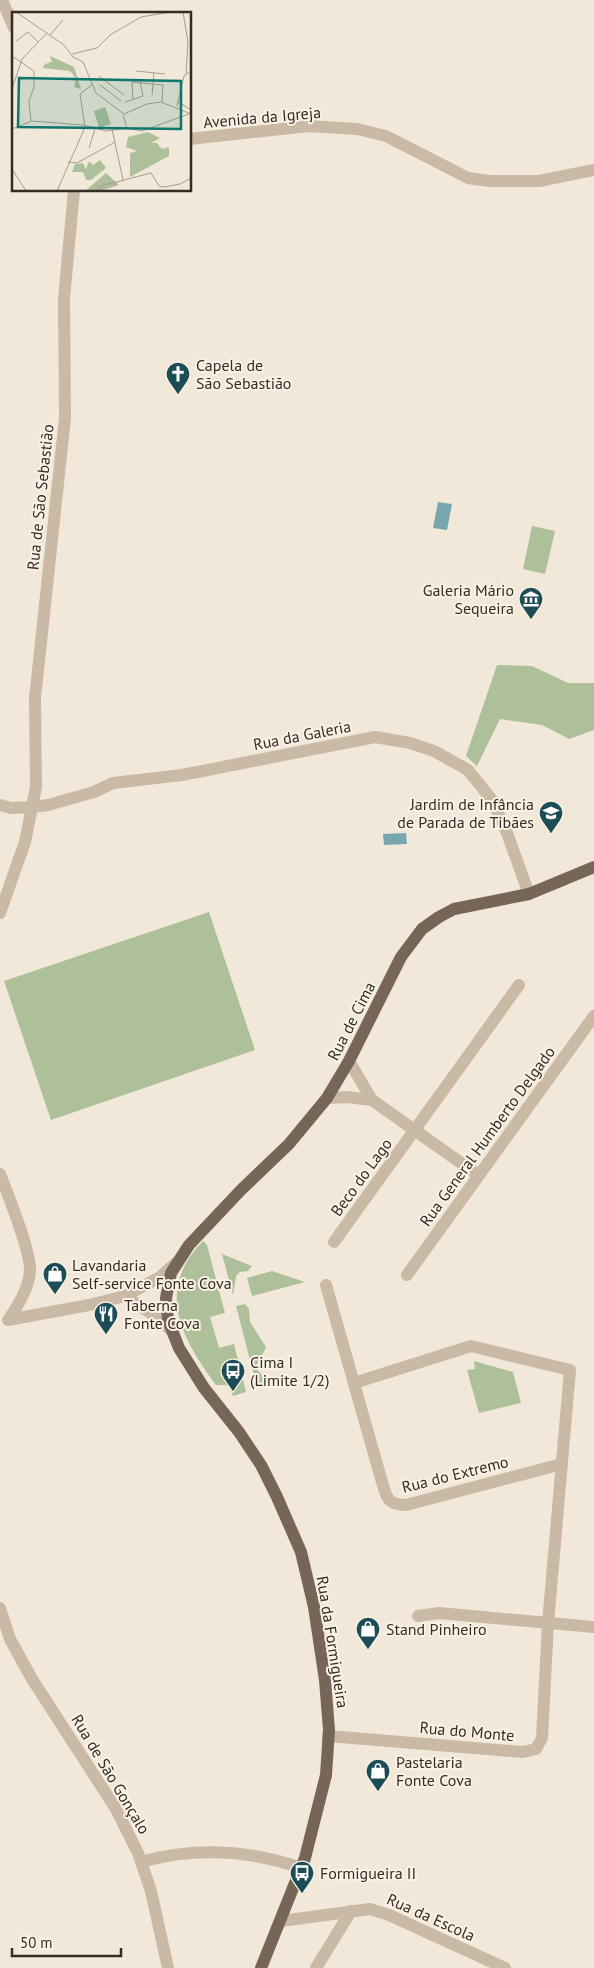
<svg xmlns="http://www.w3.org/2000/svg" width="594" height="1968" font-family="'PT Sans',sans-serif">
  <rect width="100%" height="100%" fill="#f1e8d9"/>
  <g fill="#aec099">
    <polygon points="532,526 555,531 545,574 523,569"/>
    <polygon points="497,665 532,666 568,683 594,683 594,730 569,739 542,725 500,719 477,766 466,756"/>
    <polygon points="209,912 255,1050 51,1120 4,981"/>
    <path d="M203 1241 207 1245 225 1313 210 1317 219 1348 234 1344 246 1392 233 1396 229 1387 226 1385H216C181 1338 155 1290 203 1241Z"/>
    <polygon points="222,1254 252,1266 248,1271 240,1272 236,1276 233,1295"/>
    <polygon points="272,1271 305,1282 252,1296 247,1278"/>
    <path d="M245 1304 249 1309 250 1322 266 1347C263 1355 258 1359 256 1368L268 1383 266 1386H261L256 1383 236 1306Z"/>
    <polygon points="474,1361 513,1372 521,1403 479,1413 467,1370 475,1369"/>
  </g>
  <g fill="#77a6af">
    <polygon points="438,502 452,504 447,530 433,528"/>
    <polygon points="406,833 407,844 384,845 383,834"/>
  </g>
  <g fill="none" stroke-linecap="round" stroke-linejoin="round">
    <g stroke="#c9b9a5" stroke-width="12">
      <polyline points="2,0 14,28"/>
      <polyline points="190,139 309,126 357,129 386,136 468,178 490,181 539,181 594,170"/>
      <polyline points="0,913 25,842 36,787 35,698 65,418 64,299 74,190"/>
      <polyline points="349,1061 372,1100"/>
      <polyline points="327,1098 347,1097 372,1100 478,1175"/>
      <path d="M0 1174C8 1195 31 1251 30 1271 29 1288 18 1306 8 1320L89 1305 125 1296 160 1277 177 1262"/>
      <polyline points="334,1242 519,985"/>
      <polyline points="407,1275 594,1016"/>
      <path d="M326 1285 382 1482C387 1499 387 1504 406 1505L562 1464"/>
      <polyline points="125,1296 155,1316 173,1332"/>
      <polyline points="0,1608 10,1639 32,1679 116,1809 138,1853 151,1891 168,1968"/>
      <polyline points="418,1616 439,1613 594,1627"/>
      <polyline points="328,1736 523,1752 536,1749 542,1738 548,1623 570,1370 471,1346 354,1383"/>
      <path d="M141 1862C195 1847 249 1850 301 1868"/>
      <polyline points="281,1921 370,1909 389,1915 505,1968"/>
      <polyline points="316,1968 351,1911"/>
    </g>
    <polyline stroke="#c9b9a5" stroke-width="12" points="0,805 11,808 33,807 48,805 94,792 113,783 182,775 375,737 410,743 434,751 468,770 492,800 507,833 529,894"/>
    <polyline stroke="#776557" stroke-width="12" points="261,1968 305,1858 326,1775 329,1730 325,1680 314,1607 301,1552 277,1497 261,1465 239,1432 204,1388 179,1348 168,1320 166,1298 171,1273 189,1245 241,1190 289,1144 327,1098 349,1061 401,957 422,929 439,917 454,909 529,894 594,867"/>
  </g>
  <defs>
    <symbol id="church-pin" viewBox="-11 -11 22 30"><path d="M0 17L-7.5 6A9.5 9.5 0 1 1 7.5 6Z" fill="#1c4c56" stroke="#f9f2e5"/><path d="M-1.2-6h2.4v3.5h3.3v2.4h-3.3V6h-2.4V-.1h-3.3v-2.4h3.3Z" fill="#fff"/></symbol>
    <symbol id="museum-pin" viewBox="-11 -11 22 30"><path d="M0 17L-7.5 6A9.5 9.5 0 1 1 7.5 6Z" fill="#1c4c56" stroke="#f9f2e5"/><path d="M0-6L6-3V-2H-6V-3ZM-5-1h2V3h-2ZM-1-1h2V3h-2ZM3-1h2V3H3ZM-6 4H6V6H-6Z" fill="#fff"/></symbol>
    <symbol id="school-pin" viewBox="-11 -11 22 30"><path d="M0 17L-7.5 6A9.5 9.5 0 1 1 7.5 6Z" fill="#1c4c56" stroke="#f9f2e5"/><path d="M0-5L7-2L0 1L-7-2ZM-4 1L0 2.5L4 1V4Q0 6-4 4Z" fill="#fff"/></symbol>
    <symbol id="shop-pin" viewBox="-11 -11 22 30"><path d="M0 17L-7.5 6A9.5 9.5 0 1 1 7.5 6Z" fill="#1c4c56" stroke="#f9f2e5"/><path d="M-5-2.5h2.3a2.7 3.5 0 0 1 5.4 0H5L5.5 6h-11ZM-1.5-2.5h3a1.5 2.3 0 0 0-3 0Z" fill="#fff"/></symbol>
    <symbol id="restaurant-pin" viewBox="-11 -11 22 30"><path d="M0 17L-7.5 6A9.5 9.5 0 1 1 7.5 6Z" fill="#1c4c56" stroke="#f9f2e5"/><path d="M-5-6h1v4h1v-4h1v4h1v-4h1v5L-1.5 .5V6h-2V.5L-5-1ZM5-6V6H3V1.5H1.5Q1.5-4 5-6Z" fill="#fff"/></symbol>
    <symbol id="bus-pin" viewBox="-11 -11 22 30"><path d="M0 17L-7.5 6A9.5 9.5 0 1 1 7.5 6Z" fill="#1c4c56" stroke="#f9f2e5"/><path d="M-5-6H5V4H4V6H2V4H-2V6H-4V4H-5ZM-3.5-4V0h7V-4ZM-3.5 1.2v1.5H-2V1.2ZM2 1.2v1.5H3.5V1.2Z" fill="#fff"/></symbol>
  </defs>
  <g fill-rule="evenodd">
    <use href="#church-pin" x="164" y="360" width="28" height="38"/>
    <use href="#museum-pin" x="517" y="585" width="28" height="38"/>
    <use href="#school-pin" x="537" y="799" width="28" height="38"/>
    <use href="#shop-pin" x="41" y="1260" width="28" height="38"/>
    <use href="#restaurant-pin" x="92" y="1300" width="28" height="38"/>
    <use href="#bus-pin" x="219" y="1357" width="28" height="38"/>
    <use href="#shop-pin" x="354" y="1615" width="28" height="38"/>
    <use href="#shop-pin" x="364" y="1757" width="28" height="38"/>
    <use href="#bus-pin" x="288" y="1859" width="28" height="38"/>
  </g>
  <g text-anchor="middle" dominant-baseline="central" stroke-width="4" stroke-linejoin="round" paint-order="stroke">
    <g font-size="16" fill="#352c26" stroke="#f9f2e5">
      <text transform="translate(262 117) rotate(-5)">Avenida da Igreja</text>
      <text transform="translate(40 497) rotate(-84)">Rua de São Sebastião</text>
      <text transform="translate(302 735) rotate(-11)">Rua da Galeria</text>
      <text transform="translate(351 1021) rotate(-63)">Rua de Cima</text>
      <text transform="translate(487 1136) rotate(-54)">Rua General Humberto Delgado</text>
      <text transform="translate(361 1177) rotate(-54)">Beco do Lago</text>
      <text transform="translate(455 1474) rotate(-14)">Rua do Extremo</text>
      <text transform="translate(333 1642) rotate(81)">Rua da Formigueira</text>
      <text transform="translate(467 1731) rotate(5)">Rua do Monte</text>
      <text transform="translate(111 1774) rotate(59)">Rua de São Gonçalo</text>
      <text transform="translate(431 1917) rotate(24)">Rua da Escola</text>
    </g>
    <g font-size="16" fill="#352c26" stroke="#f9f2e5" text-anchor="start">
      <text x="196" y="365">Capela de<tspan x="196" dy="18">São Sebastião</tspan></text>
      <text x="514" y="590" text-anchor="end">Galeria Mário<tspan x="514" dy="18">Sequeira</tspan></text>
      <text x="534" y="804" text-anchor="end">Jardim de Infância<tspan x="534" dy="18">de Parada de Tibães</tspan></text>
      <text x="72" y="1265">Lavandaria<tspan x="72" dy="18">Self-service Fonte Cova</tspan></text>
      <text x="124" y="1305">Taberna<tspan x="124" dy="18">Fonte Cova</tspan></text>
      <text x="250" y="1362">Cima I<tspan x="250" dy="18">(Limite 1/2)</tspan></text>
      <text x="386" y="1629">Stand Pinheiro</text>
      <text x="396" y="1762">Pastelaria<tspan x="396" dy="18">Fonte Cova</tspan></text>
      <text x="320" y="1873">Formigueira II</text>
    </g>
  </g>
  <g transform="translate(12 12)">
    <rect width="179" height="179" fill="#f1e8d9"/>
    <path d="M38 44 62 55 69 77 62 75 64 66 58 59 31 56 33 52 40 50ZM93 95 99 112 87 116 82 99ZM136 120 148 126 139 131H145L150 137 157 135V144L118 165V141L125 139 114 135 116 125ZM88 148 94 156 79 168H74L71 160H60L63 152 71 151 74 157 77 149 81 153ZM94 161 107 173 88 179H73Z" fill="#aec099"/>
    <path fill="none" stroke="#a69d91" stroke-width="1" d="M4 0 52 33 61 45 71 50 84 81 112 102 135 92 149 90 179 102M171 0 176 30 174 62M38 23 51 8M4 29 16 20 26 30M60 42 85 36 98 23 129 5 158 0M0 44 22 59V75L17 89 19 109M124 59 153 62M87 64 112 83M88 73 109 89M0 77 10 47 35 21M140 83 142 61M121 87 120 70 151 73 150 90M165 89 179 98M113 90 131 84 128 70M165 94 172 64 179 59M115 116 130 119 177 102M0 117 20 109 71 113 94 119 115 116 111 103M100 117 111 168M77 136 83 117M56 150 65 151 103 130M0 157 14 179M45 179 73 115 68 82 81 72M84 179 89 174 139 161 147 174 153 175 168 172 179 166"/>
    <path fill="#0f766e" fill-opacity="0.15" stroke="#0f766e" stroke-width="2.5" d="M7 66 169 69V117L6 115Z"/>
    <rect width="179" height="179" fill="none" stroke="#352c26" stroke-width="2.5"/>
  </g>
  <path d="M12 1948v8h109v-8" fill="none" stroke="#352c26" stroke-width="2.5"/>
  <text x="20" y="1948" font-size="15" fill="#352c26" stroke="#f9f2e5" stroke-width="4" paint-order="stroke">50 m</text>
</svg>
